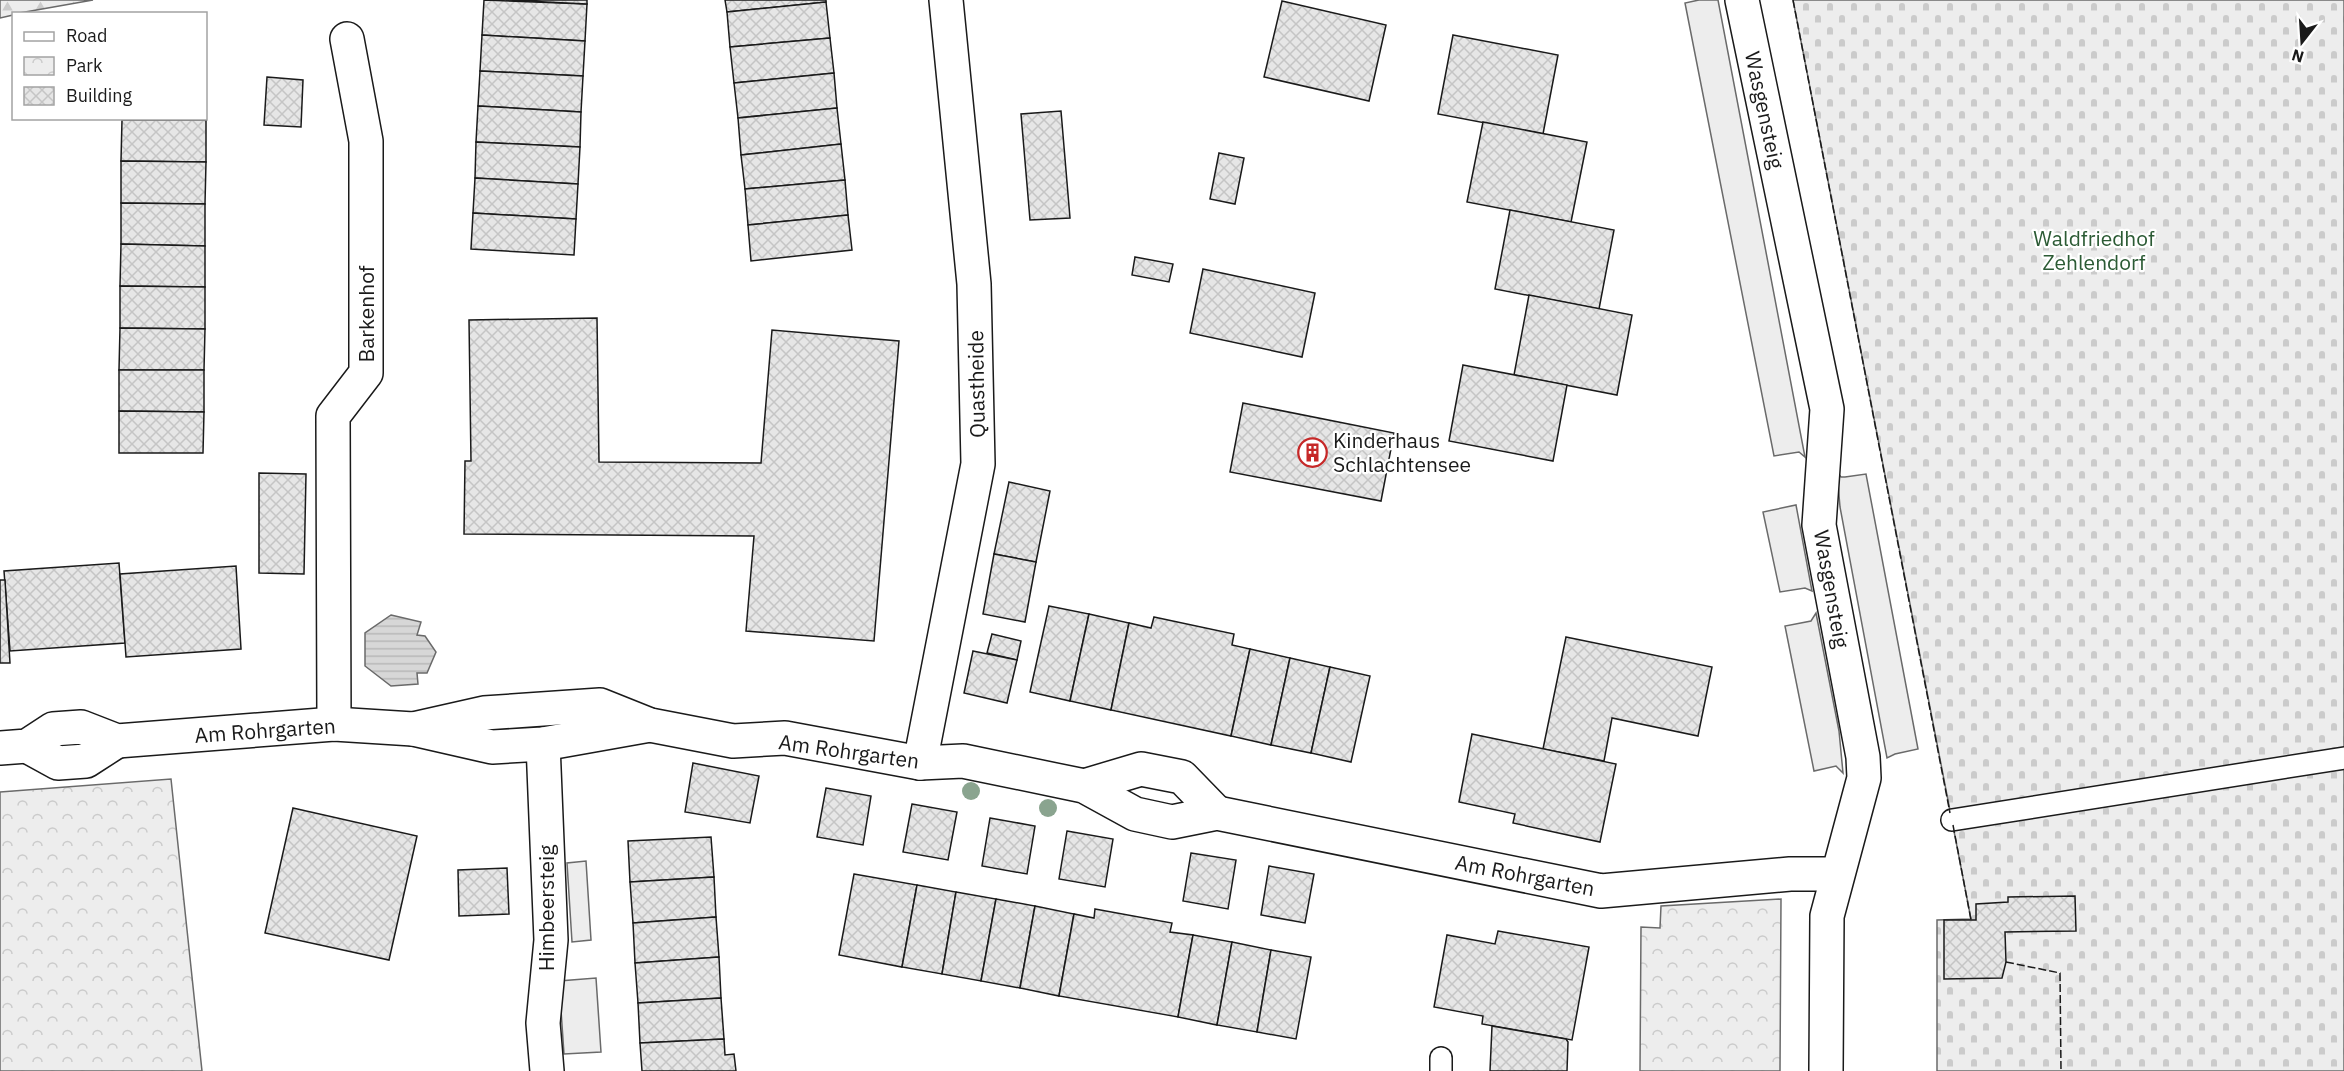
<svg xmlns="http://www.w3.org/2000/svg" width="2344" height="1071" font-family="'IBM Plex Sans',sans-serif">
  <defs>
    <pattern id="forest-firs" width="22" height="20" patternUnits="userSpaceOnUse" patternTransform="scale(1.5)"><rect width="22" height="20" fill="#ededed"/><path d="M5 1l3.5 6h-7zM16 11l3.5 6h-7z" fill="#cbcbcb"/></pattern>
    <pattern id="cemetery-stones" width="16" height="16" patternUnits="userSpaceOnUse" patternTransform="scale(1.5)"><rect width="16" height="16" fill="#ededed"/><path d="M2 7V4a2 2 0 0 1 4 0v3zM10 15v-3a2 2 0 0 1 4 0v3z" fill="#cbcbcb"/></pattern>
    <pattern id="park-crowns" width="20" height="18" patternUnits="userSpaceOnUse" patternTransform="scale(1.5)"><rect width="20" height="18" fill="#ededed"/><path d="M2 6a3 3 0 1 1 6 0M12 15a3 3 0 1 1 6 0" fill="none" stroke="#cbcbcb"/></pattern>
    <pattern id="water-rules" width="6" height="5" patternUnits="userSpaceOnUse" patternTransform="scale(1.5)"><rect width="6" height="5" fill="#d7d7d7"/><path d="M0 2.5h6" fill="none" stroke="#b8b8b8"/></pattern>
    <pattern id="building-cross-hatch" width="8" height="8" patternUnits="userSpaceOnUse" patternTransform="scale(1.5)"><rect width="8" height="8" fill="#e6e6e6"/><path d="M0 0l8 8M0 8l8-8" fill="none" stroke="#c5c5c5"/></pattern>
  </defs>
  <rect width="100%" height="100%" fill="#fff"/>
  <polygon fill="url(#forest-firs)" stroke="#6a6a6a" stroke-width="1.5" points="0,0 93,0 14,14 13,15 0,18"/>
  <polygon fill="url(#cemetery-stones)" stroke="#6a6a6a" stroke-width="1.5" points="1793,0 2344,0 2344,1071 1937,1071 1937,920 1971,919"/>
  <g fill="url(#park-crowns)" stroke="#6a6a6a" stroke-width="1.5">
    <polygon points="171,779 202,1071 0,1071 0,792"/>
    <polygon points="1781,899 1780,1071 1640,1071 1641,927 1660,928 1661,906"/>
  </g>
  <g fill="#ededed" stroke="#6a6a6a" stroke-width="1.5">
    <polygon points="1699,0 1718,0 1805,457 1799,452 1774,456 1685,3"/>
    <polygon points="1837,472 1841,477 1845,477 1866,474 1918,749 1895,754 1887,758 1840,507"/>
    <polygon points="1796,505 1812,591 1805,588 1780,592 1763,512"/>
    <polygon points="1816,613 1839,731 1843,773 1836,766 1814,771 1785,626 1811,621"/>
    <polygon points="586,861 591,940 572,942 567,863"/>
    <polygon points="596,978 601,1052 564,1054 559,981"/>
  </g>
  <polygon fill="url(#water-rules)" stroke="#6a6a6a" stroke-width="1.5" points="391,615 421,622 417,635 425,636 436,652 427,673 417,673 418,684 391,686 365,666 365,633"/>
  <g fill="url(#building-cross-hatch)" stroke="#1a1a1a" stroke-width="1.5">
    <polygon points="484,0 587,4 585,41 482,35"/>
    <polygon points="506,0 587,0 587,4"/>
    <polygon points="725,0 826,0 826,2 727,12"/>
    <polygon points="1282,1 1386,25 1369,101 1264,77"/>
    <polygon points="826,2 830,38 730,47 727,12"/>
    <polygon points="482,35 585,41 583,76 480,71"/>
    <polygon points="1453,35 1558,55 1543,134 1438,114"/>
    <polygon points="830,38 834,73 734,83 730,47"/>
    <polygon points="480,71 583,76 581,112 478,106"/>
    <polygon points="834,73 837,108 738,118 734,83"/>
    <polygon points="267,77 303,80 301,127 264,125"/>
    <polygon points="206,78 206,120 122,120 206,118"/>
    <polygon points="478,106 581,112 580,147 476,142"/>
    <polygon points="837,108 841,144 741,155 738,118"/>
    <polygon points="1061,111 1070,218 1030,220 1021,114"/>
    <polygon points="122,120 206,120 206,162 121,161"/>
    <polygon points="1483,122 1587,142 1571,222 1467,202"/>
    <polygon points="476,142 580,147 578,184 475,178"/>
    <polygon points="841,144 845,180 745,189 741,155"/>
    <polygon points="1219,153 1244,158 1235,204 1210,199"/>
    <polygon points="121,161 206,162 205,204 121,203"/>
    <polygon points="475,178 578,184 576,219 473,213"/>
    <polygon points="845,180 848,215 748,225 745,189"/>
    <polygon points="121,203 205,204 205,246 121,244"/>
    <polygon points="1510,210 1614,230 1599,309 1495,289"/>
    <polygon points="473,213 576,219 574,255 471,249"/>
    <polygon points="848,215 852,250 751,261 748,225"/>
    <polygon points="121,244 205,246 205,287 120,286"/>
    <polygon points="1135,257 1173,264 1169,282 1132,275"/>
    <polygon points="1203,269 1315,293 1302,357 1190,333"/>
    <polygon points="120,286 205,287 205,329 120,328"/>
    <polygon points="1529,295 1632,315 1617,395 1514,375"/>
    <polygon points="597,318 599,462 761,463 772,330 899,341 874,641 746,631 754,536 464,534 465,461 471,461 469,320"/>
    <polygon points="120,328 205,329 204,370 119,370"/>
    <polygon points="1463,365 1567,385 1553,461 1449,441"/>
    <polygon points="119,370 204,370 204,412 119,411"/>
    <polygon points="1243,403 1394,433 1381,501 1230,472"/>
    <polygon points="119,411 204,412 203,453 119,453"/>
    <polygon points="259,473 306,474 304,574 259,573"/>
    <polygon points="1009,482 1050,491 1036,562 994,554"/>
    <polygon points="994,554 1036,562 1025,622 983,614"/>
    <polygon points="119,563 125,643 10,651 4,571"/>
    <polygon points="236,566 241,649 126,657 120,574"/>
    <polygon points="0,580 5,580 10,663 0,663"/>
    <polygon points="1049,606 1089,614 1070,701 1030,692"/>
    <polygon points="1089,614 1129,623 1111,710 1070,701"/>
    <polygon points="1154,617 1234,634 1232,645 1250,649 1231,736 1111,710 1129,623 1151,628"/>
    <polygon points="992,634 1021,641 1017,660 987,653"/>
    <polygon points="1566,637 1712,667 1698,736 1612,718 1604,761 1543,749"/>
    <polygon points="1250,649 1290,658 1271,745 1231,736"/>
    <polygon points="973,651 1017,660 1007,703 964,693"/>
    <polygon points="1290,658 1330,667 1311,753 1271,745"/>
    <polygon points="1330,667 1370,676 1351,762 1311,753"/>
    <polygon points="1472,734 1616,764 1600,842 1513,823 1515,814 1459,802"/>
    <polygon points="693,763 759,776 750,823 685,812"/>
    <polygon points="826,788 871,796 863,845 817,837"/>
    <polygon points="912,804 957,812 948,860 903,852"/>
    <polygon points="293,808 417,836 389,960 265,933"/>
    <polygon points="990,818 1035,826 1027,874 982,866"/>
    <polygon points="1067,831 1113,839 1105,887 1059,879"/>
    <polygon points="711,837 714,877 630,882 628,841"/>
    <polygon points="1191,853 1236,860 1228,909 1183,901"/>
    <polygon points="1269,866 1314,874 1305,923 1261,915"/>
    <polygon points="507,868 509,914 459,916 458,870"/>
    <polygon points="854,874 917,885 902,967 839,955"/>
    <polygon points="714,877 716,917 633,923 630,882"/>
    <polygon points="917,885 956,892 942,974 902,967"/>
    <polygon points="956,892 996,899 981,981 942,974"/>
    <polygon points="2075,896 2076,931 2005,932 2006,962 2002,978 1944,979 1944,920 1976,920 1976,904 2008,902 2008,897"/>
    <polygon points="996,899 1035,906 1020,988 981,981"/>
    <polygon points="1035,906 1074,914 1059,996 1020,988"/>
    <polygon points="1095,909 1172,923 1170,932 1193,935 1178,1017 1059,996 1074,914 1094,918"/>
    <polygon points="716,917 719,957 635,963 633,923"/>
    <polygon points="1498,931 1589,947 1572,1040 1482,1024 1483,1016 1434,1007 1447,935 1495,944"/>
    <polygon points="1193,935 1232,942 1217,1025 1178,1017"/>
    <polygon points="1232,942 1271,950 1257,1032 1217,1025"/>
    <polygon points="1271,950 1311,957 1296,1039 1257,1032"/>
    <polygon points="719,957 721,998 638,1003 635,963"/>
    <polygon points="721,998 724,1039 640,1043 638,1003"/>
    <polygon points="1492,1026 1566,1039 1568,1042 1567,1071 1490,1071"/>
    <polygon points="724,1039 725,1055 734,1054 736,1071 642,1071 640,1043"/>
  </g>
  <g fill="none" stroke-linecap="round" stroke-linejoin="round">
    <defs>
      <g id="service">
        <polyline points="1952,820 2344,758"/>
        <polyline points="1441,1071 1441,1058"/>
      </g>
      <g id="minor">
        <polyline points="1742,0 1827,409 1819,525 1863,757 1864,778 1827,916 1826,1071"/>
        <polyline points="334,724 333,416 366,373 366,141 347,39"/>
        <polyline points="413,729 484,713 600,705 650,725 733,741 785,738 920,763 963,761 1084,786 1135,814 1172,822 1217,813 1601,891 1790,874 1837,874"/>
        <polyline points="543,744 551,940 543,1023 547,1071"/>
        <polyline points="27,746 58,763 86,761 117,741"/>
        <polyline points="0,748 27,746 53,729 81,727 117,741 334,724 413,729 492,747 543,744 650,725"/>
        <polyline points="920,763 978,464 974,284 946,0"/>
        <polyline points="1084,786 1141,769 1182,777 1217,813"/>
      </g>
    </defs>
    <use href="#service" stroke="#1a1a1a" stroke-width="24"/>
    <use href="#minor" stroke="#1a1a1a" stroke-width="36"/>
    <use href="#service" stroke="#fff" stroke-width="21"/>
    <use href="#minor" stroke="#fff" stroke-width="33"/>
    <g stroke="#1a1a1a" stroke-width="1.5" stroke-dasharray="8 3" stroke-linecap="butt">
      <polyline points="1793,0 1950,813"/>
      <polyline points="1953,825 1971,920"/>
      <polyline points="2006,962 2060,973 2061,1071"/>
    </g>
  </g>
  <g fill="#8aa48f">
    <circle cx="971" cy="791" r="9"/>
    <circle cx="1048" cy="808" r="9"/>
  </g>
  <defs>
    <symbol id="building-ring" viewBox="-11 -11 22 22"><circle r="9.5" fill="#fff" stroke="#c62828" stroke-width="1.5"/><path d="M-4-6H4V6H1V3H-1V6H-4ZM-2.5-4.3h1.7v1.8h-1.7ZM.8-4.3h1.7v1.8H.8ZM-2.5-1h1.7V.8h-1.7ZM.8-1h1.7V.8H.8Z" fill="#c62828"/></symbol>
  </defs>
  <g fill-rule="evenodd">
    <use href="#building-ring" x="1296" y="436" width="33" height="33"/>
  </g>
  <g text-anchor="middle" dominant-baseline="central" stroke-width="4.5" stroke-linejoin="round" paint-order="stroke">
    <g font-size="21" fill="#1a1a1a" stroke="#fff">
      <text transform="translate(1765 110) rotate(78)">Wasgensteig</text>
      <text transform="translate(366 314) rotate(-90)">Barkenhof</text>
      <text transform="translate(976 384) rotate(-91)">Quastheide</text>
      <text transform="translate(1832 589) rotate(80)">Wasgensteig</text>
      <text transform="translate(265 730) rotate(-4)">Am Rohrgarten</text>
      <text transform="translate(849 751) rotate(8)">Am Rohrgarten</text>
      <text transform="translate(1525 875) rotate(11)">Am Rohrgarten</text>
      <text transform="translate(546 908) rotate(-90)">Himbeersteig</text>
    </g>
    <g font-size="21" fill="#2b5a34" stroke="#fff">
      <text x="2094" y="238">Waldfriedhof<tspan x="2094" dy="24">Zehlendorf</tspan></text>
    </g>
    <g font-size="21" fill="#1a1a1a" stroke="#fff" text-anchor="start">
      <text x="1333" y="440">Kinderhaus<tspan x="1333" dy="24">Schlachtensee</tspan></text>
    </g>
  </g>
  <rect x="12" y="12" width="195" height="108" fill="#ffffff" stroke="#a3a3a3" stroke-width="1.5"/>
  <rect x="24" y="32" width="30" height="9" fill="#ffffff" stroke="#a3a3a3" stroke-width="1.5"/>
  <text x="66" y="42" font-size="18" fill="#1a1a1a">Road</text>
  <rect x="24" y="57" width="30" height="18" fill="url(#park-crowns)" stroke="#a3a3a3" stroke-width="1.5"/>
  <text x="66" y="72" font-size="18" fill="#1a1a1a">Park</text>
  <rect x="24" y="87" width="30" height="18" fill="url(#building-cross-hatch)" stroke="#a3a3a3" stroke-width="1.5"/>
  <text x="66" y="102" font-size="18" fill="#1a1a1a">Building</text>
  <g transform="translate(2302 42) rotate(197)" stroke="#ffffff" stroke-width="4.5" paint-order="stroke">
  <path d="M0-4.5L10 22L0 15L-10 22Z" fill="#1a1a1a"/>
  <text y="-9" font-size="16" font-weight="bold" text-anchor="middle" fill="#1a1a1a">N</text>
  </g>
</svg>
